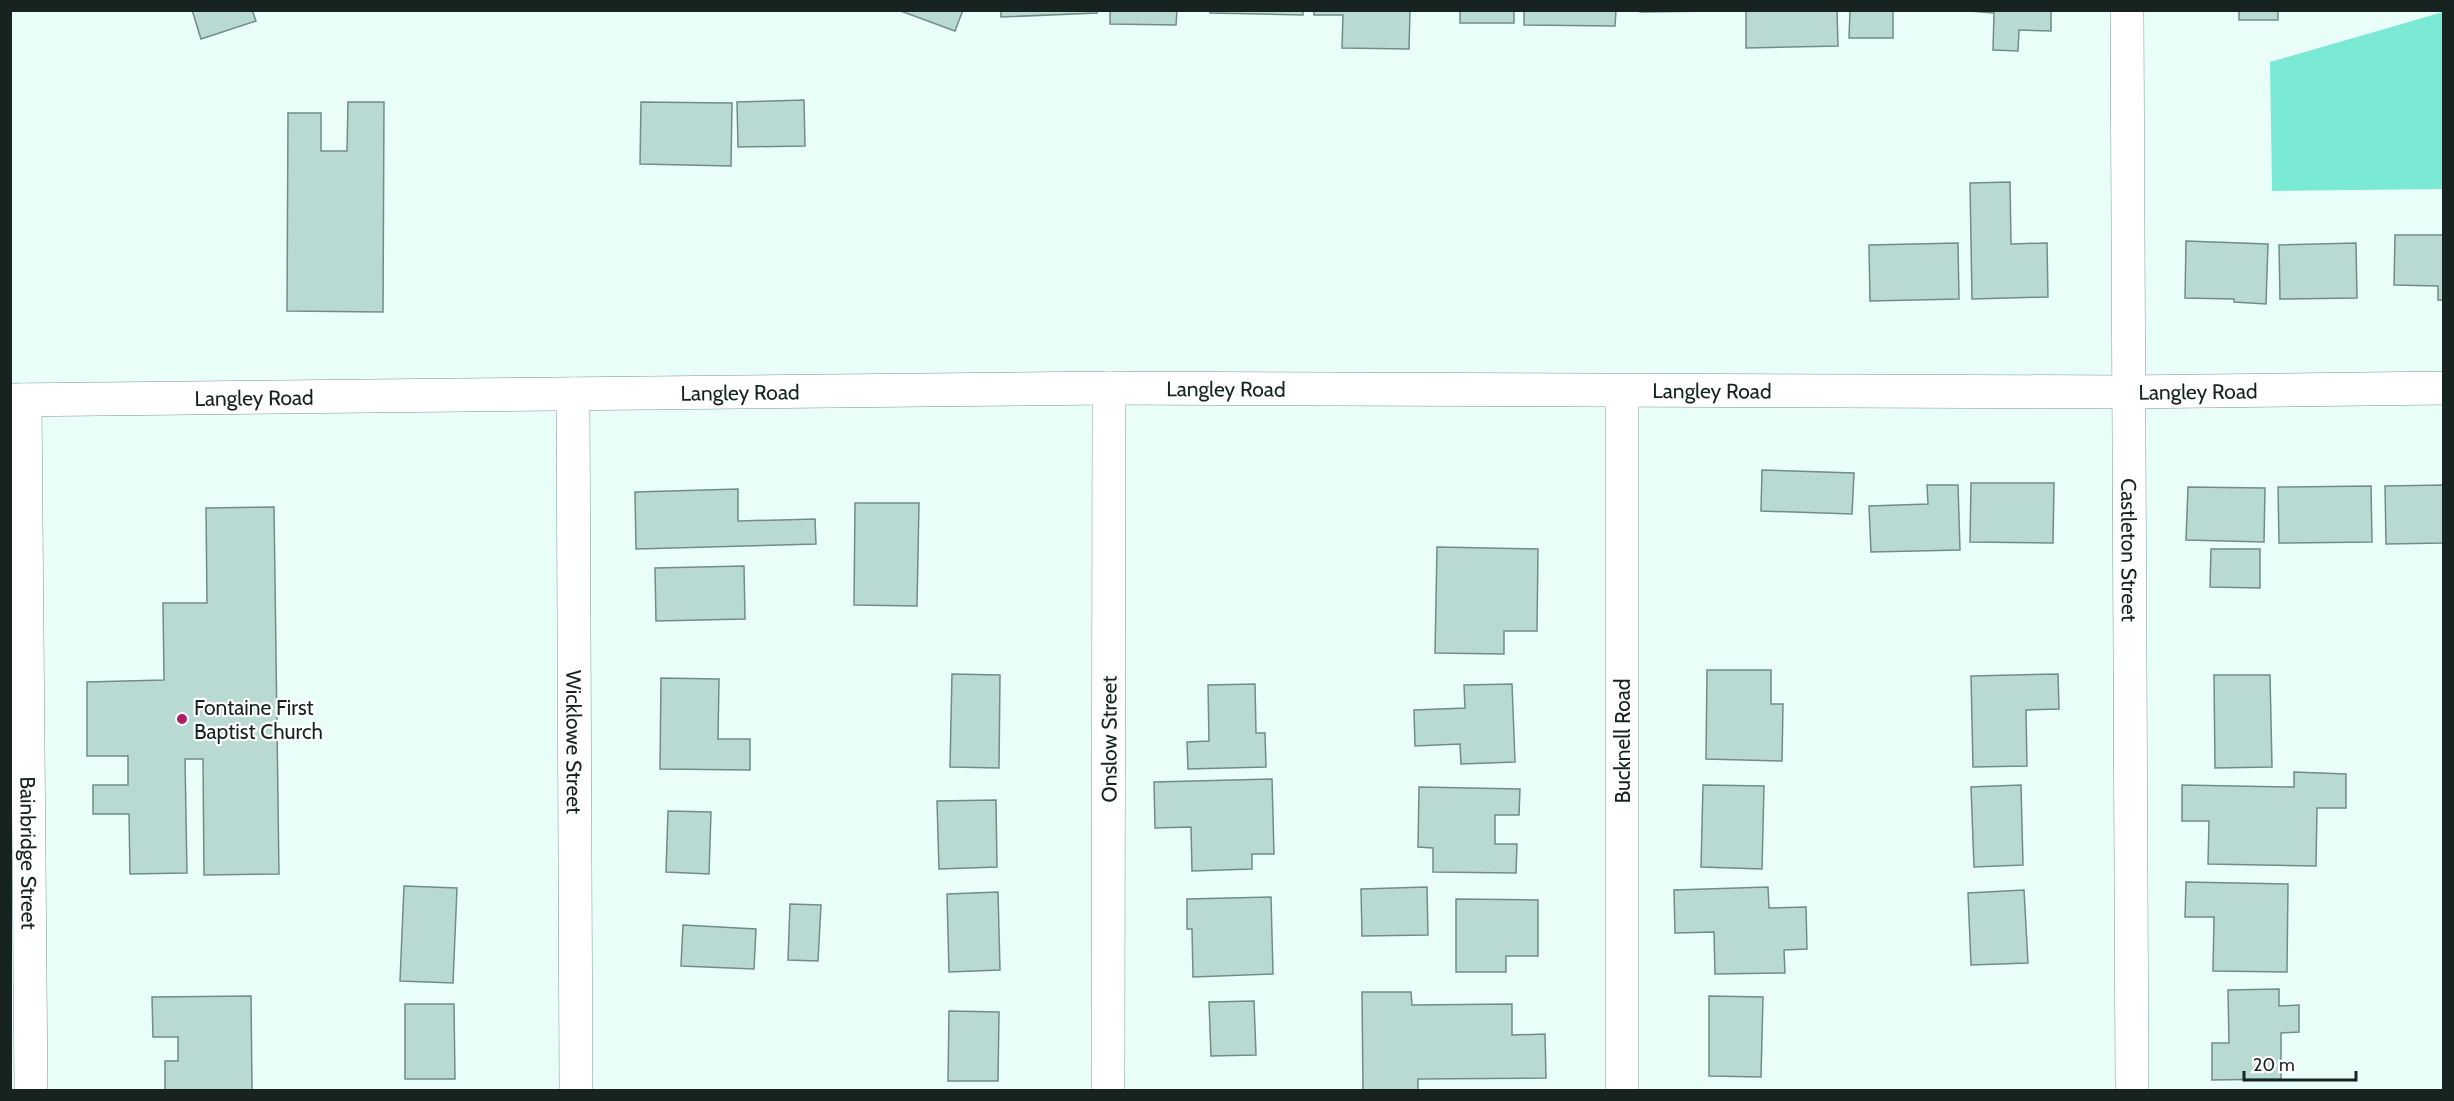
<svg xmlns="http://www.w3.org/2000/svg" width="2454" height="1101" font-family="Cabin,sans-serif">
  <rect width="100%" height="100%" fill="#eafef9"/>
  <polygon fill="#7bead4" points="2443,12 2443,189 2272,191 2270,62"/>
  <g fill="#b9dad2" stroke="#6e8e86" stroke-width="1.5">
    <polygon points="192,10 252,10 256,21 201,39"/>
    <polygon points="898,10 963,10 955,31"/>
    <polygon points="1001,10 1097,10 1097,13 1001,17"/>
    <polygon points="1110,10 1177,10 1176,25 1110,24"/>
    <polygon points="1210,10 1303,10 1303,15 1210,13"/>
    <polygon points="1314,10 1410,10 1409,49 1342,48 1343,15 1314,15"/>
    <rect x="1460" y="10" width="54" height="13"/>
    <polygon points="1524,10 1616,10 1615,26 1524,25"/>
    <polygon points="1640,10 1719,10 1719,11 1640,12"/>
    <polygon points="1746,10 1837,10 1838,46 1746,48"/>
    <polygon points="1850,10 1893,10 1893,38 1849,38"/>
    <polygon points="1957,10 2051,10 2051,31 2019,30 2018,51 1993,50 1994,13"/>
    <rect x="2239" y="10" width="39" height="10"/>
    <polygon points="804,100 805,146 738,147 737,102"/>
    <polygon points="348,102 384,102 383,312 287,311 288,113 321,113 321,151 347,151"/>
    <polygon points="641,102 732,103 731,166 640,164"/>
    <polygon points="2010,182 2011,244 2047,243 2048,297 1972,299 1970,183"/>
    <polygon points="2395,235 2444,235 2444,300 2438,300 2438,286 2394,285"/>
    <polygon points="2186,241 2268,244 2266,304 2234,302 2234,299 2185,298"/>
    <polygon points="1958,243 1959,299 1870,301 1869,245"/>
    <polygon points="2356,243 2357,298 2280,299 2279,245"/>
    <polygon points="1762,470 1854,473 1852,514 1761,511"/>
    <polygon points="1971,483 2054,483 2053,543 1970,542"/>
    <polygon points="1927,485 1958,485 1960,550 1871,552 1869,506 1928,504"/>
    <polygon points="2444,485 2444,543 2386,544 2385,486"/>
    <polygon points="2371,486 2372,542 2279,543 2278,487"/>
    <polygon points="2188,487 2265,488 2264,542 2186,540"/>
    <polygon points="738,489 738,521 815,519 816,544 636,549 635,492"/>
    <polygon points="855,503 919,503 917,606 854,605"/>
    <polygon points="274,507 279,874 204,875 203,759 185,759 187,873 130,874 129,814 93,814 93,785 128,785 128,756 87,756 87,682 164,680 163,603 207,603 206,508"/>
    <polygon points="1437,547 1538,549 1537,631 1504,631 1504,654 1435,653"/>
    <polygon points="2211,549 2260,549 2260,588 2210,587"/>
    <polygon points="744,566 745,619 656,621 655,568"/>
    <polygon points="1707,670 1771,670 1771,704 1783,704 1782,761 1706,759"/>
    <polygon points="952,674 1000,675 999,768 950,767"/>
    <polygon points="2058,674 2059,709 2026,710 2027,766 1973,767 1971,676"/>
    <polygon points="2214,675 2270,675 2272,767 2215,768"/>
    <polygon points="661,678 719,679 718,739 750,739 750,770 660,769"/>
    <polygon points="1255,684 1256,733 1265,733 1266,767 1188,769 1187,742 1209,741 1208,685"/>
    <polygon points="1512,684 1515,762 1461,764 1460,744 1415,746 1414,710 1465,708 1464,685"/>
    <polygon points="2294,772 2346,774 2346,808 2317,808 2316,866 2208,864 2209,821 2182,821 2182,785 2294,787"/>
    <polygon points="1272,779 1274,854 1252,854 1252,869 1192,871 1191,827 1155,828 1154,782"/>
    <polygon points="1703,785 1764,786 1762,869 1701,867"/>
    <polygon points="2021,785 2023,865 1974,867 1971,787"/>
    <polygon points="1419,787 1520,789 1519,815 1495,815 1495,844 1517,844 1516,873 1433,872 1433,848 1418,847"/>
    <polygon points="996,800 997,867 939,869 937,801"/>
    <polygon points="668,811 711,812 709,874 666,872"/>
    <polygon points="2186,882 2288,884 2287,972 2213,971 2214,917 2185,917"/>
    <polygon points="404,886 457,888 453,983 400,981"/>
    <polygon points="1427,887 1428,935 1362,936 1361,889"/>
    <polygon points="1768,887 1769,908 1806,907 1807,949 1784,950 1785,973 1715,974 1714,932 1675,933 1674,890"/>
    <polygon points="2024,890 2028,963 1971,965 1968,893"/>
    <polygon points="998,892 1000,970 949,972 947,894"/>
    <polygon points="1271,897 1273,974 1193,977 1192,929 1187,929 1187,899"/>
    <polygon points="1456,899 1538,900 1538,956 1506,956 1506,972 1456,972"/>
    <polygon points="790,904 821,905 818,961 788,960"/>
    <polygon points="683,925 756,929 754,969 681,966"/>
    <polygon points="2279,989 2279,1006 2299,1005 2299,1032 2281,1033 2281,1079 2212,1080 2212,1043 2229,1043 2228,990"/>
    <polygon points="1362,992 1411,992 1412,1005 1512,1004 1512,1035 1545,1034 1546,1078 1418,1079 1418,1090 1363,1090"/>
    <polygon points="251,996 252,1090 165,1090 165,1061 178,1061 178,1037 153,1037 152,997"/>
    <polygon points="1709,996 1763,997 1761,1077 1709,1076"/>
    <polygon points="1254,1001 1256,1055 1211,1056 1209,1002"/>
    <polygon points="405,1004 454,1004 455,1079 405,1079"/>
    <polygon points="949,1011 999,1012 998,1081 948,1081"/>
  </g>
  <g fill="none" stroke-linecap="round" stroke-linejoin="round">
    <defs>
      <g id="minor">
        <path id="s1" d="M2127 10 2132 1090"/>
        <polyline points="1622,391 1622,1090"/>
        <path id="s2" d="M573 394 576 1090"/>
        <path id="s3" d="M25 400 31 1090"/>
        <path id="s4" d="M1108 1090 1109 388"/>
      </g>
      <g id="tertiary">
        <path id="s5" d="M10 400 1109 388 2128 392 2444 388"/>
      </g>
    </defs>
    <use href="#minor" stroke="#7a9991" stroke-width="34"/>
    <use href="#tertiary" stroke="#7a9991" stroke-width="34"/>
    <use href="#minor" stroke="#fff" stroke-width="33"/>
    <use href="#tertiary" stroke="#fff" stroke-width="33"/>
  </g>
  <circle fill="#ac2061" stroke="#fff" stroke-width="2" cx="182" cy="719" r="6"/>
  <g text-anchor="middle" dominant-baseline="central" stroke-width="4.5" stroke-linejoin="round" paint-order="stroke">
    <g font-size="21" fill="#162320" stroke="#fff">
      <text stroke="none"><textPath href="#s5" startOffset="1216">Langley Road</textPath></text>
      <text stroke="none"><textPath href="#s5" startOffset="1702">Langley Road</textPath></text>
      <text stroke="none"><textPath href="#s5" startOffset="2188">Langley Road</textPath></text>
      <text stroke="none"><textPath href="#s5" startOffset="730">Langley Road</textPath></text>
      <text stroke="none"><textPath href="#s5" startOffset="244">Langley Road</textPath></text>
      <text stroke="none"><textPath href="#s1" startOffset="540">Castleton Street</textPath></text>
      <text stroke="none"><textPath href="#s4" startOffset="351">Onslow Street</textPath></text>
      <text transform="translate(1622 741) rotate(-90)">Bucknell Road</text>
      <text stroke="none"><textPath href="#s2" startOffset="348">Wicklowe Street</textPath></text>
      <text stroke="none"><textPath href="#s3" startOffset="453">Bainbridge Street</textPath></text>
    </g>
    <g font-size="21" fill="#162320" stroke="#fff" text-anchor="start">
      <text x="194" y="707">Fontaine First<tspan x="194" dy="24">Baptist Church</tspan></text>
    </g>
  </g>
  <rect width="2454" height="1101" fill="none" stroke="#162320" stroke-width="24"/>
  <path d="M2244 1071v9h112v-9" fill="none" stroke="#162320" stroke-width="3"/>
  <text x="2253" y="1071" font-size="18" fill="#162320" stroke="#ffffff" stroke-width="4.5" paint-order="stroke">20 m</text>
</svg>
